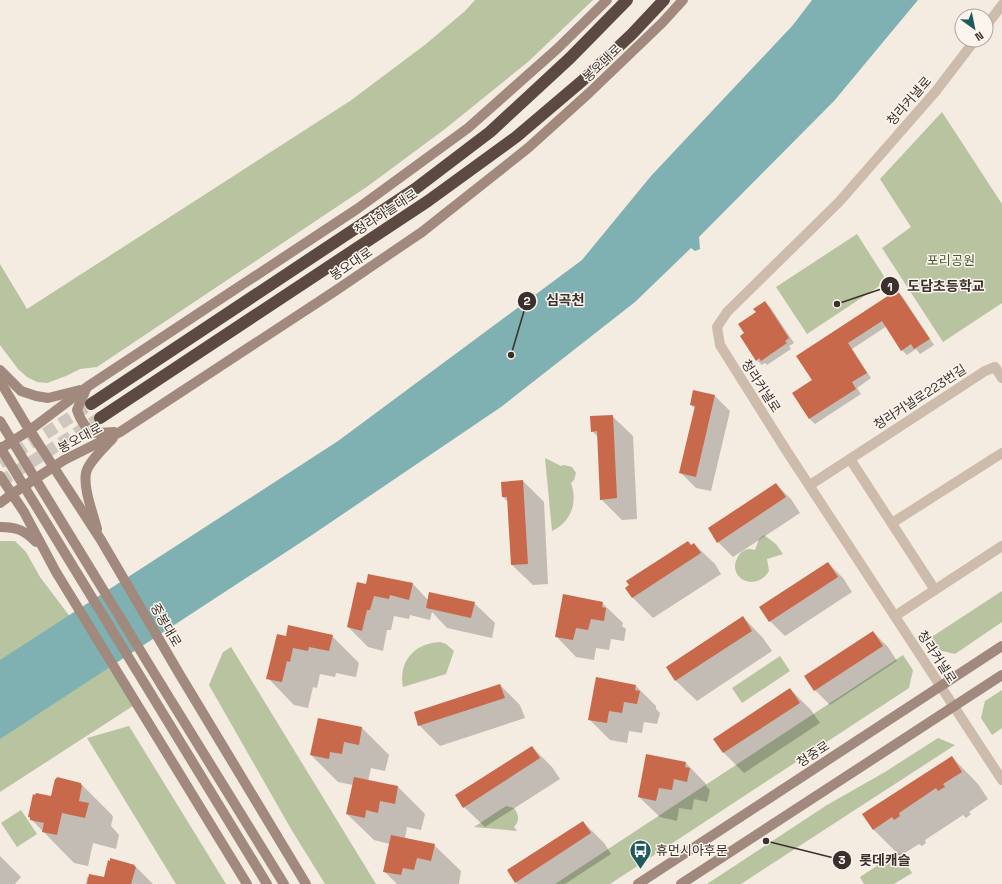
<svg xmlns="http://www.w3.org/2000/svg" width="1002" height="884" font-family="'Space Grotesk','Noto Sans KR',sans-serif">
  <rect width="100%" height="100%" fill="#f4ebe1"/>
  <g fill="#b8c4a0">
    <polygon points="475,0 593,0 529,61 445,129 368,186 97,367 80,369 66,376 47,383 37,382 27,377 18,369 0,345 0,264 27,309 350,101 426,44 465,11"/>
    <polygon points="942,112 1002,204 1002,303 943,342 882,248 911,227 880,179"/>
    <polygon points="857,234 887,281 807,334 776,287"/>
    <path d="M545 458 561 466 564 465 572 467 576 473 574 480 571 483C578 503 571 522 552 531Z"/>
    <path d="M764 535 776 544 783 554 767 559 769 571C755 594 724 577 739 555 743 549 749 548 755 550L759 539Z"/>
    <polygon points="0,541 15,541 26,552 40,577 136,704 0,792"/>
    <polygon points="1002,591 1002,622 955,654 938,650 930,638"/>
    <path d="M440 642 446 644 454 651 446 674 403 687C398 662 414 643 440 642Z"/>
    <polygon points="231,647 376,884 325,884 291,829 209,685 223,652"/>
    <polygon points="903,655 913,670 909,688 610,884 555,884"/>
    <polygon points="780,656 790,671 742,703 732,688"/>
    <polygon points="1002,690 1002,728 992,735 981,718 985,701"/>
    <polygon points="129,726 226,884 176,884 87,738"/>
    <polygon points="938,738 955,745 741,884 707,884 827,805 885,772"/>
    <path d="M506 806 514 808C519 815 520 821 514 827L517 831 474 827Z"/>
    <polygon points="21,810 37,834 17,847 1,823"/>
    <polygon points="898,852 912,873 894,884 864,884 860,877"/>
  </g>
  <polygon fill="#7fb0b2" points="812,0 918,0 834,101 699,237 700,249 695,251 691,248 635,302 501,407 312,535 0,739 0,660 338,441 582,260 651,176 793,25"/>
  <g fill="#0003">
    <polygon points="897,291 902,296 934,345 920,354 916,349 907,355 902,350 887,326 852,349 871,378 857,388 861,394 815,424 810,419 793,393 813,380"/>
    <polygon points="765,302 770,307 794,343 789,346 791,349 767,365 765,363 762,365 757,360 745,333 757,313"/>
    <polygon points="694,391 715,396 730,411 711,491 696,488 680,472 696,409 691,405"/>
    <polygon points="612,416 633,436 637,519 622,520 601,499 598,437 592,431"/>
    <polygon points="523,481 544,502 548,584 533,585 512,565 509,503 503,497"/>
    <polygon points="776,484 791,499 800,513 733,557 718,542"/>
    <polygon points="694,544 715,564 721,574 653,618 632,597"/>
    <polygon points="828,563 843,578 852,592 785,636 770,621"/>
    <polygon points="369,575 413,584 428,600 474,603 495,623 492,638 447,628 432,612 430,620 410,615 409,619 394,616 391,630 387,630 383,651 368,647 348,627 367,585"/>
    <polygon points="602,603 623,623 622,626 626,629 624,641 611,639 609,650 596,648 594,660 576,657 556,636"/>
    <polygon points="743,617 763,638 772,651 697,701 676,681 667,667"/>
    <polygon points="873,632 888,647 897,661 830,705 815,690"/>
    <polygon points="332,636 359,663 356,677 336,673 335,677 320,674 317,688 313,687 308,708 294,705 268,678 286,637"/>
    <polygon points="500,685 520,705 525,718 440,746 419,725"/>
    <polygon points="636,686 656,706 656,709 660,713 657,724 644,722 642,733 629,731 627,743 610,740 589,719"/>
    <polygon points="790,689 811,710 820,723 744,773 724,753 715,739"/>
    <polygon points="319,719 362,728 389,755 385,771 371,768 368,781 398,787 425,814 421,830 407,827 405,839 434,845 461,871 459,884 397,884 384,871 390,844 374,840 347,814 353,785 338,782 311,755"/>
    <polygon points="532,747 552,767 560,779 485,827 464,807"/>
    <polygon points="952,757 978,784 988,799 969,812 971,814 966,818 963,815 925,840 926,843 922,846 919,844 900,856 873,829"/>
    <polygon points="686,763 706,784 706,786 710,790 707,802 694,799 692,810 679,808 677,821 660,817 639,797"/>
    <polygon points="81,784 112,815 113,817 111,826 119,835 116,849 93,843 88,866 74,863 29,817 51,797"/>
    <polygon points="583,822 604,843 611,854 565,884 517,884 516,882"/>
    <polygon points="0,856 21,877 15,884 0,884"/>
    <polygon points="134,865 153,884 86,884 87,877 105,879"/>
  </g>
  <g fill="#c8694b">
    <polygon points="897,290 930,339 914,349 911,344 901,351 882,321 848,343 867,373 852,382 856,389 809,419 792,393 812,380 796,356"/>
    <polygon points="765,301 789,338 785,341 787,343 761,361 759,358 756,361 740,336 744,333 738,324 756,312 753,309"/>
    <polygon points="693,390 715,395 696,477 679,473 695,406 690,405"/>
    <polygon points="613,415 617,498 600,500 597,431 591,432 590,416"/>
    <polygon points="523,480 528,564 511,565 507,497 502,497 501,482"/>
    <polygon points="776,483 786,497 717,543 708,528"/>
    <polygon points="688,541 691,545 694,543 701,553 632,598 625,588 629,585 626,581"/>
    <polygon points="828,562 838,577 769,622 759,607"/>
    <polygon points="368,574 413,583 409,600 390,595 389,599 374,596 370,610 367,610 362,631 347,627 357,582 366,584"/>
    <polygon points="429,592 475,602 471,618 426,608"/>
    <polygon points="563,594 603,602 602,607 606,608 604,621 591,619 588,630 576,628 573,640 555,637"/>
    <polygon points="743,616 752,631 675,681 666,667"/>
    <polygon points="288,625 333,635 329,651 309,647 308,651 293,648 290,662 287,661 282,682 266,679 277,634 286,636"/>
    <polygon points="873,631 883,646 814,691 804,676"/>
    <polygon points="596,677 636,685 635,690 640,691 637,704 624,702 622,713 609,711 607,723 588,720"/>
    <polygon points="500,684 505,698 418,726 414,712"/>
    <polygon points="790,688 800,703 723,753 713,739"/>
    <polygon points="318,718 362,727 359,745 344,742 342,754 330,752 329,759 310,755"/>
    <polygon points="532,746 540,758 463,808 455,795"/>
    <polygon points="646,754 686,762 685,767 690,768 687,782 674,779 672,790 659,788 656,801 638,797"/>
    <polygon points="952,756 962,772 943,784 945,787 938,791 936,788 899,813 900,816 894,820 892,817 873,830 862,814"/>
    <polygon points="57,777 81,783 81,785 82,785 79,801 89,803 85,818 62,813 57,835 42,832 44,823 30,820 30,817 28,817 33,794 35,795 36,793 51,796 55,779 56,779"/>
    <polygon points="354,777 398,786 395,804 380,801 378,813 366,810 365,818 346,814"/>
    <polygon points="583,821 591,833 515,883 507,870"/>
    <polygon points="391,835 435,844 431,861 417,858 414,870 403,868 401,875 383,872"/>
    <polygon points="110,858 135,865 134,866 136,867 131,884 87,884 89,874 104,877 108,860 110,861"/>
  </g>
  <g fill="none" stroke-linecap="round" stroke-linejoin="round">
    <g stroke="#cfc6bd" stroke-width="12" stroke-dasharray="12 6" stroke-linecap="butt">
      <polyline points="0,463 91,404"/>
      <polyline points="0,482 100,418"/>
    </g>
    <g stroke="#cdbbac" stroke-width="10">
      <polyline points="986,26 1002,5"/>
      <polyline points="975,40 936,91 839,202 727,312 717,327 720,345 786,450 1002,780"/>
      <polyline points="850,459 935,590"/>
      <polyline points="810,485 985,371 995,367 1002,378"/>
      <polyline points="892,523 1002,453"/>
      <polyline points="895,616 1002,546"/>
    </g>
    <g stroke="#a18a7d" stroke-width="10">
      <polyline points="0,370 21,391 36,396 48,398 80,390"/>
      <polyline points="0,381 25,423 101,540 180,675 306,884"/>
      <path d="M86 389 77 410C80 419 87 433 98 433 103 433 109 432 114 432"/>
      <polyline points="0,449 30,430 87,387 357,209 468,128 557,49 607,0"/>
      <polyline points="0,476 24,512 56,572 247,884"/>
      <polyline points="0,503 12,494 64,460 120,432 335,291 422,232 528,148 589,93 662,23 683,0"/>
      <path d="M0 527C17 527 24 530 36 542"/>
      <path d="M97 529C93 513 83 488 86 473 88 462 106 446 113 438"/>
      <polyline points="162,686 284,884"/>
      <polyline points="151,694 267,884"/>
      <polyline points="638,884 1002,646"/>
      <polyline points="681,884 1002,675"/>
    </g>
    <g stroke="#5c4a42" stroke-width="12">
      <polyline points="91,404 415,189 490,132 570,58 627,0"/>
      <polyline points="100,418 428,201 516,137 582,81 632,34 664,0"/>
    </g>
    <g stroke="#a18a7d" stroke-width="10">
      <polyline points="0,421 162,686"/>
      <polyline points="0,447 151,694"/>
    </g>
  </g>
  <defs>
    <symbol id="bus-pin" viewBox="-11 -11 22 30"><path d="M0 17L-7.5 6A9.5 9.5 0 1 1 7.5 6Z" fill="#1f5a5e" stroke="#fbf5ee"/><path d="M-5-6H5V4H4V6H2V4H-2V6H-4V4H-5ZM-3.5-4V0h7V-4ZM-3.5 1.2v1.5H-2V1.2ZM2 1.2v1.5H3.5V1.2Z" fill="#fff"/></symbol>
  </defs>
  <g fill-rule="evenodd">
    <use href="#bus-pin" x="628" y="838" width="25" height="34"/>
  </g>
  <g text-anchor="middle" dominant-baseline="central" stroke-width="3" stroke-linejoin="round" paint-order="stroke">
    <g font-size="13" fill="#3b302b" stroke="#fbf5ee">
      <text transform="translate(602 63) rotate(-44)">봉오대로</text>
      <text transform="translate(909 101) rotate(-49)">청라커낼로</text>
      <text transform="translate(386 212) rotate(-33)">청라하늘대로</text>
      <text transform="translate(351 264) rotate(-34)">봉오대로</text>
      <text transform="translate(761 386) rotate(57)">청라커낼로</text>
      <text transform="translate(920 397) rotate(-33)">청라커낼로223번길</text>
      <text transform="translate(80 438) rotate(-28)">봉오대로</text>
      <text transform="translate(166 625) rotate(60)">중봉대로</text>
      <text transform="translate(937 657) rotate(57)">청라커낼로</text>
      <text transform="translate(813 754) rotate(-33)">청중로</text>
    </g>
    <g font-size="13" fill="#4a5a2e" stroke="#fbf5ee">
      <text x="951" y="260">포리공원</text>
    </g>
    <g font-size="13" fill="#3b302b" stroke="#fbf5ee" text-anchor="start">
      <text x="656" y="850">휴먼시아후문</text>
    </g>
  </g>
  <path fill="none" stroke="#3b302b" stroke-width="1.5" d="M837 304L890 286M511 355L527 301M766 841L842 860"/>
  <g fill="#3b302b" stroke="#fbf5ee" stroke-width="1.5">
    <circle cx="837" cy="304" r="4"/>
    <circle cx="511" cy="355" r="4"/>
    <circle cx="766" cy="841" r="4"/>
    <circle cx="890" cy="286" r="10"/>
    <circle cx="527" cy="301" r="10"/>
    <circle cx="842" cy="860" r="10"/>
  </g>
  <g font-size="12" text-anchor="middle" font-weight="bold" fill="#fff">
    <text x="890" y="291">1</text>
    <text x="527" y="305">2</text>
    <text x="842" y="864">3</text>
  </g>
  <g font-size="14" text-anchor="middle" font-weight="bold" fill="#3b302b" stroke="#fbf5ee" stroke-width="3" stroke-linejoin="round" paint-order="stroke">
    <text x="946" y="291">도담초등학교</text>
    <text x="565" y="305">심곡천</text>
    <text x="885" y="865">롯데캐슬</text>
  </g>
  <g transform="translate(974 28) rotate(147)"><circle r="19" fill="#fbf5ee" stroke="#aea6a0"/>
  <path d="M0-3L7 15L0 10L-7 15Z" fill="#1f5a5e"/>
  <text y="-6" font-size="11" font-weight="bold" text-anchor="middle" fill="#3b302b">N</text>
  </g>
</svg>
